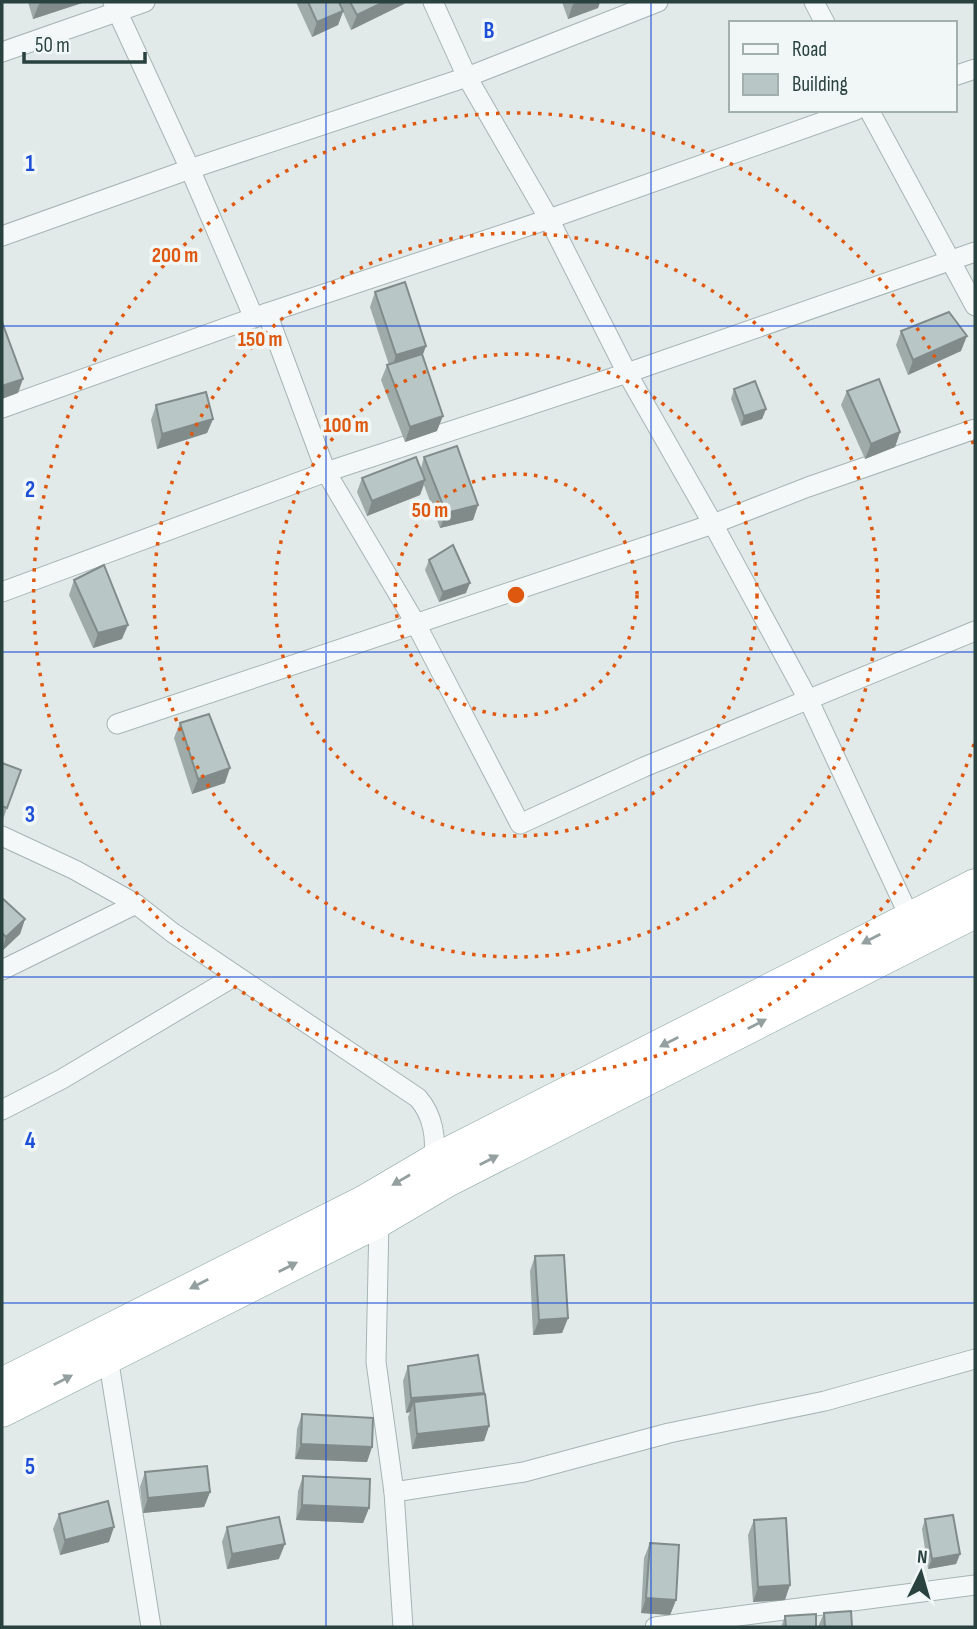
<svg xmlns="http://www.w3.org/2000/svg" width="977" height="1629" font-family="'Sofia Sans Condensed',sans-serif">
  <rect width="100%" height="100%" fill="#e1eae9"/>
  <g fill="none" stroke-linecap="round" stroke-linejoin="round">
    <defs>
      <g id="minor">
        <polyline points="113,2 190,169 254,318"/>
        <polyline points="433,2 467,77 549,219 627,373 713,524 809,701 911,920"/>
        <polyline points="814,2 825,23"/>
        <polyline points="2,52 145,2"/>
        <polyline points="954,76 975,69"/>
        <polyline points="869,110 975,306"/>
        <polyline points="2,236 190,169 467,77 658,2"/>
        <polyline points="267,313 326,472 416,624 520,824 644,767 975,631"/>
        <polyline points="2,408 267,313 549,219 856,110"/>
        <polyline points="2,592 326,472 627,373 975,252"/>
        <polyline points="117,724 713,524 808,487 975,429"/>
        <path d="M2 836 75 870 136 904 173 933 418 1098C433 1115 437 1139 433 1161"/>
        <polyline points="2,970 136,904"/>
        <polyline points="2,1110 62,1079 235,976"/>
        <polyline points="379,1221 376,1362 394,1492 403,1627"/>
        <polyline points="108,1357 151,1627"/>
        <polyline points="394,1492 524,1472 669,1433 825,1401 975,1359"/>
        <polyline points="655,1627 975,1585"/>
      </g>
      <g id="trunk">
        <polyline points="2,1384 365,1201 433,1161 975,885"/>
        <polyline points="2,1411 379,1221 447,1181 975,912"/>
      </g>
    </defs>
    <use href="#minor" stroke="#a6b4b3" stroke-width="21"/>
    <use href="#trunk" stroke="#88a19d" stroke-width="33"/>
    <use href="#minor" stroke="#f4f8f8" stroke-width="19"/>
    <use href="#trunk" stroke="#fff" stroke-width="32"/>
  </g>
  <g fill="#9eaba9">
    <polygon points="28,2 85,2 33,19"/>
    <polygon points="296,2 405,2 404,4 351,30 343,12 338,25 312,37"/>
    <polygon points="562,2 600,2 598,8 568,19"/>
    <polygon points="375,292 426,346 422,355 437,431 405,442 381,380 387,365 389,365 370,307"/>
    <polygon points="901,331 961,351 908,375 896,345"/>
    <polygon points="734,389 766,409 762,419 741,426 731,399"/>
    <polygon points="847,391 900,432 895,447 865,459 841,405"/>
    <polygon points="156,405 213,419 207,433 157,449 151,420"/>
    <polygon points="424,457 478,505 473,520 440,528 424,485 420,495 367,516 357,492 362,478 421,468"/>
    <polygon points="429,560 466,593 439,602 425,570"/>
    <polygon points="74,580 122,639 93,648 69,595"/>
    <polygon points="180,723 225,783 192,794 174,738"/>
    <polygon points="2,763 21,770 2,822"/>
    <polygon points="2,898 25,919 20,934 2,951"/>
    <polygon points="535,1256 568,1318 562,1333 533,1335 530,1271"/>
    <polygon points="408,1366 484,1393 489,1426 484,1441 412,1449 408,1417 410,1412 406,1413 403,1381"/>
    <polygon points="302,1414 372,1447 367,1462 295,1459 297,1429"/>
    <polygon points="145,1472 210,1492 204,1507 143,1513 140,1487"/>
    <polygon points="303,1476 369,1508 363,1523 296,1520 298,1491"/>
    <polygon points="59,1514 109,1542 60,1555 53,1529"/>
    <polygon points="925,1519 960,1554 956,1564 928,1569 922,1529"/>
    <polygon points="754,1520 785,1600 753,1602 748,1535"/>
    <polygon points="227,1527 279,1559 227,1569 222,1542"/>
    <polygon points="650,1543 676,1600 670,1615 641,1613 644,1558"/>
    <polygon points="824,1613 852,1627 818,1627"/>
    <polygon points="785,1616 816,1627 781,1627"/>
  </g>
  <g fill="#818b8a">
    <polygon points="45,2 85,2 33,19 39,4"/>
    <polygon points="384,2 405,2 404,4 351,30 357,15"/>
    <polygon points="580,2 600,2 598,8 568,19 573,4"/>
    <polygon points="343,11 338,25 312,37 317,22"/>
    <polygon points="967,336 961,351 908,375 913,360"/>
    <polygon points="426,346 421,360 391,370 396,355"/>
    <polygon points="23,379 18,393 2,399 2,386"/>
    <polygon points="766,409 762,419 741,426 744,416"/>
    <polygon points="443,416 437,431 405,442 410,427"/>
    <polygon points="213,419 207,433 157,449 162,434"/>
    <polygon points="900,432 895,447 865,459 871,444"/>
    <polygon points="425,480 420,495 367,516 372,501"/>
    <polygon points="478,505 473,520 440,528 446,513"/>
    <polygon points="470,583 466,593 439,602 443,592"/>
    <polygon points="128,625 122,639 93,648 98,633"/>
    <polygon points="230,768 225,783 192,794 198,779"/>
    <polygon points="25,919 20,934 2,951 6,937"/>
    <polygon points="568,1318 562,1333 533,1335 539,1320"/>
    <polygon points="484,1393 478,1408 414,1402 410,1412 406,1413 411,1398"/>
    <polygon points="489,1426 484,1441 412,1449 417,1434"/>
    <polygon points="301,1444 372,1447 367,1462 295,1459"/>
    <polygon points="210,1492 204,1507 143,1513 148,1498"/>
    <polygon points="302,1505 369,1508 363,1523 296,1520"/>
    <polygon points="114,1527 109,1542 60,1555 65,1540"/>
    <polygon points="285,1544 279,1559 227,1569 232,1554"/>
    <polygon points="960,1554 956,1564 928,1569 932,1559"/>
    <polygon points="790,1585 785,1600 753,1602 758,1587"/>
    <polygon points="646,1598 676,1600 670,1615 641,1613"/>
  </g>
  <g fill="#b8c7c5" stroke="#818b8a" stroke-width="2">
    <polygon points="308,2 339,2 343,11 317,22"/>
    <polygon points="350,2 384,2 357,15"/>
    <polygon points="405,282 426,346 396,355 375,292"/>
    <polygon points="949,312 967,336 913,360 901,331"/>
    <polygon points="2,322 23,379 2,386"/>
    <polygon points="422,354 443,416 410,427 387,365"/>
    <polygon points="879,379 900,432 871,444 847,391"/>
    <polygon points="755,381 766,409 744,416 734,389"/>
    <polygon points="206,392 213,419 162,434 156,405"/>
    <polygon points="457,446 478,505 446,513 424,457"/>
    <polygon points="416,457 425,480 372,501 362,478"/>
    <polygon points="453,545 470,583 443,592 429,560"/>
    <polygon points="104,565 128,625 98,633 74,580"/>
    <polygon points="209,714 230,768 198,779 180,723"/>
    <polygon points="2,763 21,770 7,808 2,806"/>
    <polygon points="2,898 25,919 6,937 2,933"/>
    <polygon points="564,1255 568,1318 539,1320 535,1256"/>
    <polygon points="478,1355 484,1393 411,1398 408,1366"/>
    <polygon points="485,1394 489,1426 417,1434 414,1402"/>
    <polygon points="302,1414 373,1418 372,1447 301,1444"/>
    <polygon points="207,1466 210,1492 148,1498 145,1472"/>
    <polygon points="303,1476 370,1479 369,1508 302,1505"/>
    <polygon points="108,1501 114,1527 65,1540 59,1514"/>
    <polygon points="953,1515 960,1554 932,1559 925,1519"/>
    <polygon points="279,1517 285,1544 232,1554 227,1527"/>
    <polygon points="786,1518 790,1585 758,1587 754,1520"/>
    <polygon points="650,1543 679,1545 676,1600 646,1598"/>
    <polygon points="851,1611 852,1627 825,1627 824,1613"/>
    <polygon points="816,1614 816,1627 786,1627 785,1616"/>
  </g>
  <defs><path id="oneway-solid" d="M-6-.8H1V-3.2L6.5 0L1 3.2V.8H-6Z" transform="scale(1.75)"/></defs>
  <g fill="#94a09f">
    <use href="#oneway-solid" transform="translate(871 939) rotate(153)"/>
    <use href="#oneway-solid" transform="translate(757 1024) rotate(-27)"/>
    <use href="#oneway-solid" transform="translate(669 1042) rotate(153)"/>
    <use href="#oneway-solid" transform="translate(489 1160) rotate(-27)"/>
    <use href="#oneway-solid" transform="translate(401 1180) rotate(150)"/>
    <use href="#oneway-solid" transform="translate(288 1267) rotate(-27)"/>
    <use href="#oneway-solid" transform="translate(199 1284) rotate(153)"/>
    <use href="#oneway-solid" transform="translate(63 1380) rotate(-27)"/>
  </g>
  <path fill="none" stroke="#1d4ed8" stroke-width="2" stroke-opacity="0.55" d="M326 2V1627M651 2V1627M2 326H975M2 652H975M2 977H975M2 1303H975"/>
  <g fill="none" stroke="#de580f" stroke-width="3.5" stroke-dasharray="3.5 7">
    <circle cx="516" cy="595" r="121"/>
    <circle cx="516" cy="595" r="241"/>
    <circle cx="516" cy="595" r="362"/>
    <path d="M974 744A482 482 0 1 1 974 446"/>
  </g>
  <g font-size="23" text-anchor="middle" font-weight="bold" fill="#1d4ed8" stroke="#f1f7f6" stroke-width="7" stroke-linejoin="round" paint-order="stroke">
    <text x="489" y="38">B</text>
    <text x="30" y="171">1</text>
    <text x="30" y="497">2</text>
    <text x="30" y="822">3</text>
    <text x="30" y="1148">4</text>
    <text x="30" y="1474">5</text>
  </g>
  <circle cx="516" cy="595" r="10" fill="#de580f" stroke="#f1f7f6" stroke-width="3.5"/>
  <g font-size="21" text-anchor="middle" font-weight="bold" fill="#de580f" stroke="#f1f7f6" stroke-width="7" stroke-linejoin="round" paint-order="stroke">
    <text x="175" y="262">200 m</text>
    <text x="260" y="346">150 m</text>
    <text x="346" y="432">100 m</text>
    <text x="430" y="517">50 m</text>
  </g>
  <rect width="977" height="1629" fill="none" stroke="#29423f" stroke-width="7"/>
  <rect x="729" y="21" width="228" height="91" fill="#f1f7f6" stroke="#a1afad" stroke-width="2"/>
  <rect x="743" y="44" width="35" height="10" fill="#f4f8f8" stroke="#a1afad" stroke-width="2"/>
  <text x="792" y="56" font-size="21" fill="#29423f">Road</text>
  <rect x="743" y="74" width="35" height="21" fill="#b8c7c5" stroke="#a1afad" stroke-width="2"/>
  <text x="792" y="91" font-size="21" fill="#29423f">Building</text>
  <g transform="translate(921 1573) rotate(5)" stroke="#f1f7f6" stroke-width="5" paint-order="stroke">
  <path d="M0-5L12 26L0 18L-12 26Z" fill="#29423f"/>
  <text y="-10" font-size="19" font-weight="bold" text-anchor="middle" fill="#29423f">N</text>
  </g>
  <path d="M24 52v10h121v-10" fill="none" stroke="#29423f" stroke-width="3.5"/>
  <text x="35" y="52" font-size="21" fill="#29423f" stroke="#f1f7f6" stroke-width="5" paint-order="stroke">50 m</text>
</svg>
